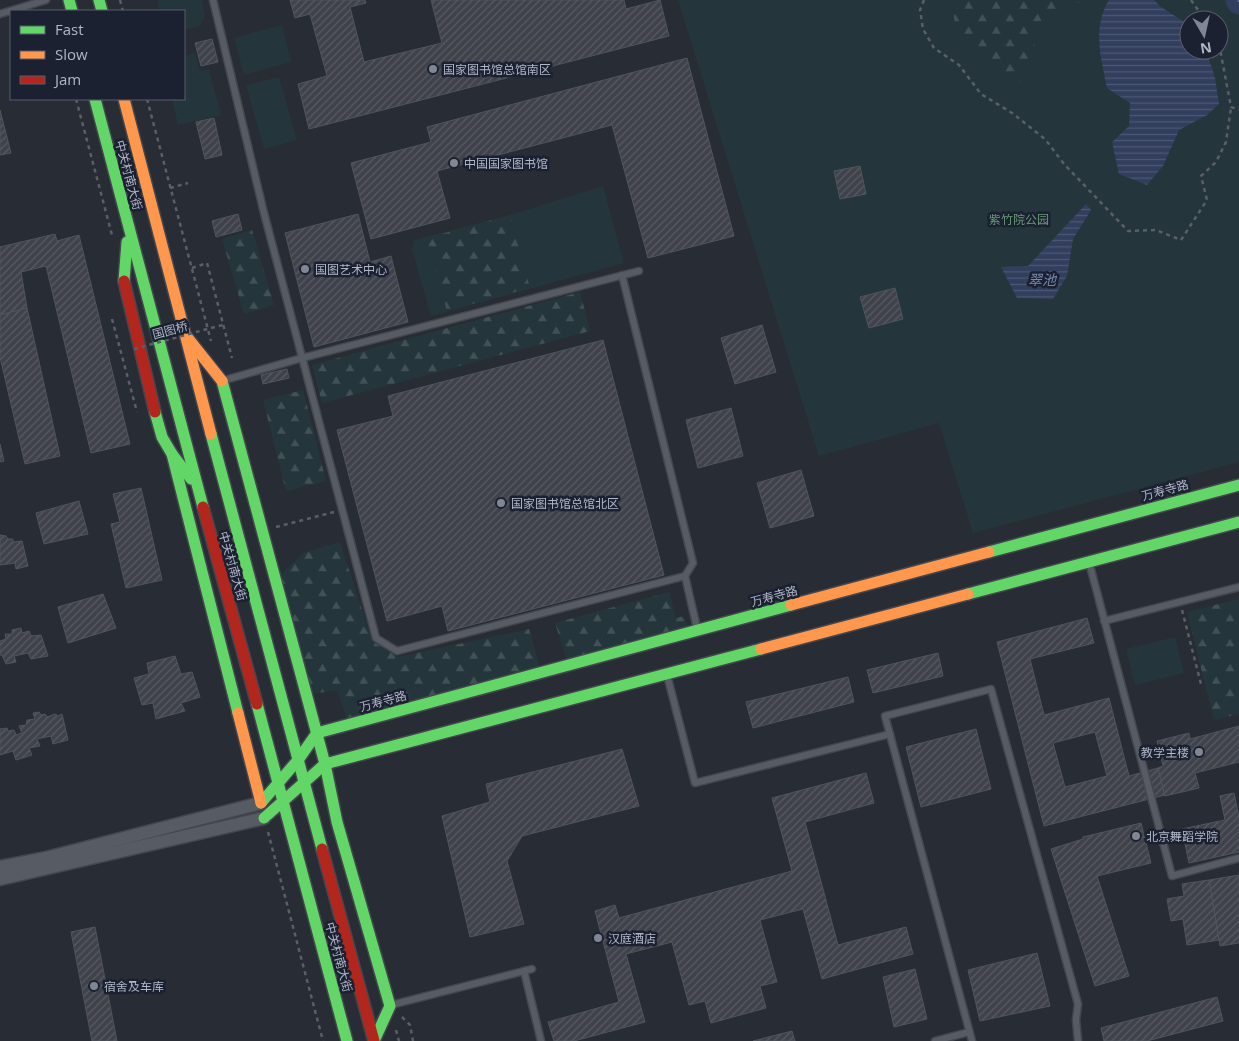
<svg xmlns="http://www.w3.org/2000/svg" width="1239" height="1041" font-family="'Open Sans','Noto Sans SC',sans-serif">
  <defs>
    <pattern id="forest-firs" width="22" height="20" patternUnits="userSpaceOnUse" patternTransform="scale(1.25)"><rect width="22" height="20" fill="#24363b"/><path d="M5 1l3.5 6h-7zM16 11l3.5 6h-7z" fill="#415156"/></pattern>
    <pattern id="water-rules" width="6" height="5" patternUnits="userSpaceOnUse" patternTransform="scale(1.25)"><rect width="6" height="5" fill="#323e5d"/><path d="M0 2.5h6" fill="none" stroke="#4d5873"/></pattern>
    <pattern id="building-hatch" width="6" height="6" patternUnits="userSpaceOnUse" patternTransform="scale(1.25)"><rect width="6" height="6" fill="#3f424b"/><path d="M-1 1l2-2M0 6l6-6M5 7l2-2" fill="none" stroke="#585b63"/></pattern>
  </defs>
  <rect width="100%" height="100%" fill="#282c35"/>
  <g fill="#24363b" fill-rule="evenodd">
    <polygon points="158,0 202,0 205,15 200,26 184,30 184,11 159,11"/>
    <path d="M678 0H1239V462L973 533 939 423 819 456ZM1189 20H1219V50H1189Z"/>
    <polygon points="282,25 291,62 244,75 234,38"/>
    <polygon points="195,53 200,71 209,69 221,115 178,125 172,99 184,99 184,56"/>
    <polygon points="279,77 297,140 264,149 246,85"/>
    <polygon points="603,186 624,263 431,316 412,250 414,240 510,215"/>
    <polygon points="1175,637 1184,673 1135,685 1126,649"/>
  </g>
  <g fill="url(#forest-firs)">
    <polygon points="951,0 1084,0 1036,23 1034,48 1020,83 957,36"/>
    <polygon points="510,215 530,288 447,311 427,238"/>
    <polygon points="252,230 274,305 244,314 222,239"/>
    <polygon points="580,292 590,331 322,403 312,365"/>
    <polygon points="303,390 326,481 286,491 263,400"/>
    <polygon points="340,542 372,641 398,657 529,629 540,668 347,719 337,690 312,694 279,577 303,553"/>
    <polygon points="669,592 676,618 684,616 688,629 567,661 555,623"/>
    <polygon points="1239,599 1239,714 1214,720 1187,612"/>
  </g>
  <g fill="url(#water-rules)">
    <path d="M1109 0H1154L1161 7 1189 25V50H1206L1215 78 1219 104 1207 115 1179 130 1163 166 1147 185 1119 174 1112 142 1129 126 1130 103 1107 88C1101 57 1092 28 1109 0Z"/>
    <polygon points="1086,204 1091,210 1073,239 1067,276 1053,299 1017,298 1001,267 1028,266"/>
  </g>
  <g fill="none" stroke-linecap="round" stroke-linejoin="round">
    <polyline stroke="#323e5d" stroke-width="25" points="1238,0 1239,2"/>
    <polyline stroke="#7789b0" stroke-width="1" stroke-dasharray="6 5" stroke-linecap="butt" points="1238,0 1239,2"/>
  </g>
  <g fill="url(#building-hatch)" stroke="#4f545d" fill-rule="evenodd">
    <polygon points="290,0 365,0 366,3 350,7 364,62 442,43 431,0 624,0 626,9 660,0 669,36 309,129 298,84 327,76 310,14 295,18"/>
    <polygon points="212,39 218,62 201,66 195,43"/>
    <polygon points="687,58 734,236 648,258 612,125 437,171 450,218 371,239 351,163 431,142 427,127"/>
    <polygon points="0,110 11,153 0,155"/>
    <polygon points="214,118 222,155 205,159 196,122"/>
    <polygon points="860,166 866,194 840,199 834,171"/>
    <polygon points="238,214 242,230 216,237 212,221"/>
    <polygon points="358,214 370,262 391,256 408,322 314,347 285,233"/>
    <polygon points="55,234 57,241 79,235 130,444 91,453 46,266 21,272 27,308 0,315 0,247"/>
    <polygon points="895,288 903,319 869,328 860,297"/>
    <polygon points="27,308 60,456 25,464 0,357 0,315"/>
    <polygon points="762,325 776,372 735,384 721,338"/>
    <polygon points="603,340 664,575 448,631 442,606 387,621 337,430 393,416 388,396"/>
    <polygon points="287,369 289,378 263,384 261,375"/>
    <polygon points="731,408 743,456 698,468 686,420"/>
    <polygon points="0,444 4,461 0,462"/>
    <polygon points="801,470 814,516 770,528 757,483"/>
    <polygon points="141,488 162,580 126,588 111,524 120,522 113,494"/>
    <polygon points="79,501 88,534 44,544 36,513"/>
    <polygon points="0,535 6,536 8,539 13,539 13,542 22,541 28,566 16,569 15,563 0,565"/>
    <polygon points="103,594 116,628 68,643 58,607"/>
    <path d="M1087 618 1094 643 1030 659 1044 715 1109 698 1129 776 1158 768 1165 795 1044 826 997 642ZM1095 732 1107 776 1065 787 1053 743Z"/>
    <polygon points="21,628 22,633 29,631 31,636 41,635 48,656 31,659 28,653 14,656 16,662 6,664 2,655 0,655 0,641 6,639 5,634 12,634 12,630"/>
    <polygon points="938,653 943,676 873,693 867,670"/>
    <polygon points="175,656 181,674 192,672 200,697 181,703 185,711 156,719 153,703 142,705 134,678 149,674 147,663"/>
    <polygon points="848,677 854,702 753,728 746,702"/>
    <polygon points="39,712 41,715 45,714 47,717 55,714 58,716 62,714 68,740 53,744 51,736 37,739 40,746 29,748 32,755 16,760 13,751 0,755 0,729 7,728 8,731 14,730 16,735 22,733 19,726 26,725 27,720 35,719 33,713"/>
    <polygon points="1239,726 1239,762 1195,773 1199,788 1165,796 1158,768 1163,766 1157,741 1189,733 1190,739"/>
    <polygon points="976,729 991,789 921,807 906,747"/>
    <polygon points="622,749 639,806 522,836 507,861 524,924 470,937 442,816 490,802 486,784"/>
    <polygon points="866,773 874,803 805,822 838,945 906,927 913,954 822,979 803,909 760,920 777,982 760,986 766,1008 711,1023 705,1001 689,1005 672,942 626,954 645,1022 574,1041 554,1041 548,1022 619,1002 595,911 615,905 619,918 792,871 772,798"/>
    <polygon points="1234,793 1239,817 1239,852 1189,863 1182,829 1225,820 1220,796"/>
    <polygon points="1141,823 1151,863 1097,876 1129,976 1095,986 1051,849 1083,839 1083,837"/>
    <polygon points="1239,875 1239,943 1220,946 1209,880"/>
    <polygon points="1209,880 1219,940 1187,945 1183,919 1171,921 1167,899 1184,896 1182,884"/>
    <polygon points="95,927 117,1041 92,1041 71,932"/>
    <polygon points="1037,953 1050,1006 980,1021 968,970"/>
    <polygon points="915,969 927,1019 894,1027 883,977"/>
    <polygon points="1217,997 1223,1021 1147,1041 1104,1041 1101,1028"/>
    <polygon points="792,1031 795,1041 753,1041"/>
  </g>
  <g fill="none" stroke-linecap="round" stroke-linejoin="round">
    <defs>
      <g id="lane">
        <polyline points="213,0 264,213 376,638 397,651 685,576 693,563 622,275"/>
        <polyline points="0,14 46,0"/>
        <polyline points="225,380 302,358 639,271"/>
        <polyline points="1089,562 1172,876 1239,858"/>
        <polyline points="685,576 697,628"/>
        <polyline points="1104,621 1239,587"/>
        <polyline points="667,675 695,783 890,734"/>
        <polyline points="524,971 541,1041"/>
        <polyline points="391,1005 532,969"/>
        <polyline points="935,1041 969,1032"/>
        <polyline points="972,1041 885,716 991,689 1078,1004 1076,1020 1078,1041"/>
      </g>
      <g id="street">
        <polyline points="0,867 46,858 261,803"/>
        <polyline points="0,879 264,818"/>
      </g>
      <g id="fast">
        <polyline points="69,0 72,11"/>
        <polyline points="99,0 102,11"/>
        <polyline points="95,99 203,507"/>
        <polyline points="124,281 127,242"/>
        <polyline points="222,381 325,764 337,822 390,1006 374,1041"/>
        <polyline points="155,412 162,437 172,454 238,713"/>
        <polyline points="211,434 322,849"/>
        <polyline points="172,454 191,479"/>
        <polyline points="989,552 1239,485"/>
        <polyline points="968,594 1239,522"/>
        <polyline points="257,704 347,1041"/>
        <polyline points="261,803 298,760 317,733 791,605"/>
        <polyline points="264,818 325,764 761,649"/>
      </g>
      <g id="slow">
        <polyline points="124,99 211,434"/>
        <polyline points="187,337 222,381"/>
        <polyline points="791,605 989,552"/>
        <polyline points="761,649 968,594"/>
        <polyline points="238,713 261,803"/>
      </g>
      <g id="jam">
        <polyline points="124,281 155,412"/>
        <polyline points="203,507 257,704"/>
        <polyline points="322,849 374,1041"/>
      </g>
    </defs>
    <use href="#lane" stroke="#44474e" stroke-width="9"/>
    <use href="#street" stroke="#44474e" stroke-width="15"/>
    <use href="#fast" stroke="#44474e" stroke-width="14"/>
    <use href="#slow" stroke="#44474e" stroke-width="14"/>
    <use href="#jam" stroke="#44474e" stroke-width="14"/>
    <g stroke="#5a5f67" stroke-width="2.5" stroke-dasharray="4 4" stroke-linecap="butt">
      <polyline points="120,0 123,11"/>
      <polyline points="924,0 920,10 923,29 934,48 959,65 981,94 1012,113 1045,139 1064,164 1128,231 1156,230 1181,240 1207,200 1201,176 1216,162 1226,142 1231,107"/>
      <polyline points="1191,0 1205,20"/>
      <polyline points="1219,44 1231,107 1239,110"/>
      <polyline points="76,99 112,235"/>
      <polyline points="147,99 211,341"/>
      <polyline points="170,188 188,183"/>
      <polyline points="192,268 207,263 232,358"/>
      <polyline points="112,319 137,412"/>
      <polyline points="211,328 223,325"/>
      <polyline points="276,527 334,512"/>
      <polyline points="1182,610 1201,684"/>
      <polyline points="268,832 323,1041"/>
      <polyline points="402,1017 410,1025 413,1041"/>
      <polyline points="396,1030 399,1041"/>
    </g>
    <use href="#lane" stroke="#575b63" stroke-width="6"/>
    <use href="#street" stroke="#575b63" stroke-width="12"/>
    <use href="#fast" stroke="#63d668" stroke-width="11"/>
    <use href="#slow" stroke="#ff974d" stroke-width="11"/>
    <use href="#jam" stroke="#b3261e" stroke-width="11"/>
    <polyline stroke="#5a5f67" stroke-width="2.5" stroke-dasharray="4 4" stroke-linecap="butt" points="134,349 211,328"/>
  </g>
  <g fill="#808694" stroke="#1b2130" stroke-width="2">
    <circle cx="433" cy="69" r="5"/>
    <circle cx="454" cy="163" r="5"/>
    <circle cx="305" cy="269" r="5"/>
    <circle cx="501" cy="503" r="5"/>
    <circle cx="1199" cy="752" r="5"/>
    <circle cx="1136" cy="836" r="5"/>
    <circle cx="598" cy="938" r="5"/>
    <circle cx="94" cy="986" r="5"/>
  </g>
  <g text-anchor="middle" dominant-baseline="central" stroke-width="5" stroke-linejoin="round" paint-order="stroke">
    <g font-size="12" fill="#b0b7c7" stroke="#1b2130" text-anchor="start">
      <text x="443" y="69">国家图书馆总馆南区</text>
      <text x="464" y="163">中国国家图书馆</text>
      <text x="315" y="269">国图艺术中心</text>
      <text x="511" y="503">国家图书馆总馆北区</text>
      <text x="1189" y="752" text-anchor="end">教学主楼</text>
      <text x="1146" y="836">北京舞蹈学院</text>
      <text x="608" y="938">汉庭酒店</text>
      <text x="104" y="986">宿舍及车库</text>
    </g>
    <g font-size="12" fill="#b0b7c7" stroke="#1b2130">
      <text transform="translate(129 175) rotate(75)">中关村南大街</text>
      <text transform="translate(170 330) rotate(-15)">国图桥</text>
      <text transform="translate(1165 490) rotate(-15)">万寿寺路</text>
      <text transform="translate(233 566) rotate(74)">中关村南大街</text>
      <text transform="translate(774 596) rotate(-15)">万寿寺路</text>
      <text transform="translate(383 701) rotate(-15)">万寿寺路</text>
      <text transform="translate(339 957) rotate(75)">中关村南大街</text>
    </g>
    <g font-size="12" fill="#679978" stroke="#1b2130">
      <text x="1019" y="219">紫竹院公园</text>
    </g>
    <g font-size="14" font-style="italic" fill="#7789b0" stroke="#1b2130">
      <text x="1042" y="279">翠池</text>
    </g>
  </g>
  <rect x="10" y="10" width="175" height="90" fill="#1b2130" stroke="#575d6c"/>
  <rect x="20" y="26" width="25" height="8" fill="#63d668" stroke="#575d6c"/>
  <text x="55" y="35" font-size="15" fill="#b0b7c7">Fast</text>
  <rect x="20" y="51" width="25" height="8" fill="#ff974d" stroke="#575d6c"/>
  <text x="55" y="60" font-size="15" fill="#b0b7c7">Slow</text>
  <rect x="20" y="76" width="25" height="8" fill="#b3261e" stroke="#575d6c"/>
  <text x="55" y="85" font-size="15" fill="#b0b7c7">Jam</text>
  <g transform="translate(1204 35) rotate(171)"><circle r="24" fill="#1b2130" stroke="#575d6c"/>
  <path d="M0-4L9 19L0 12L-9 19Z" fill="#808694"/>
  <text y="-8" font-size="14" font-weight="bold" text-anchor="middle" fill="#b0b7c7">N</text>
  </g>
</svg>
